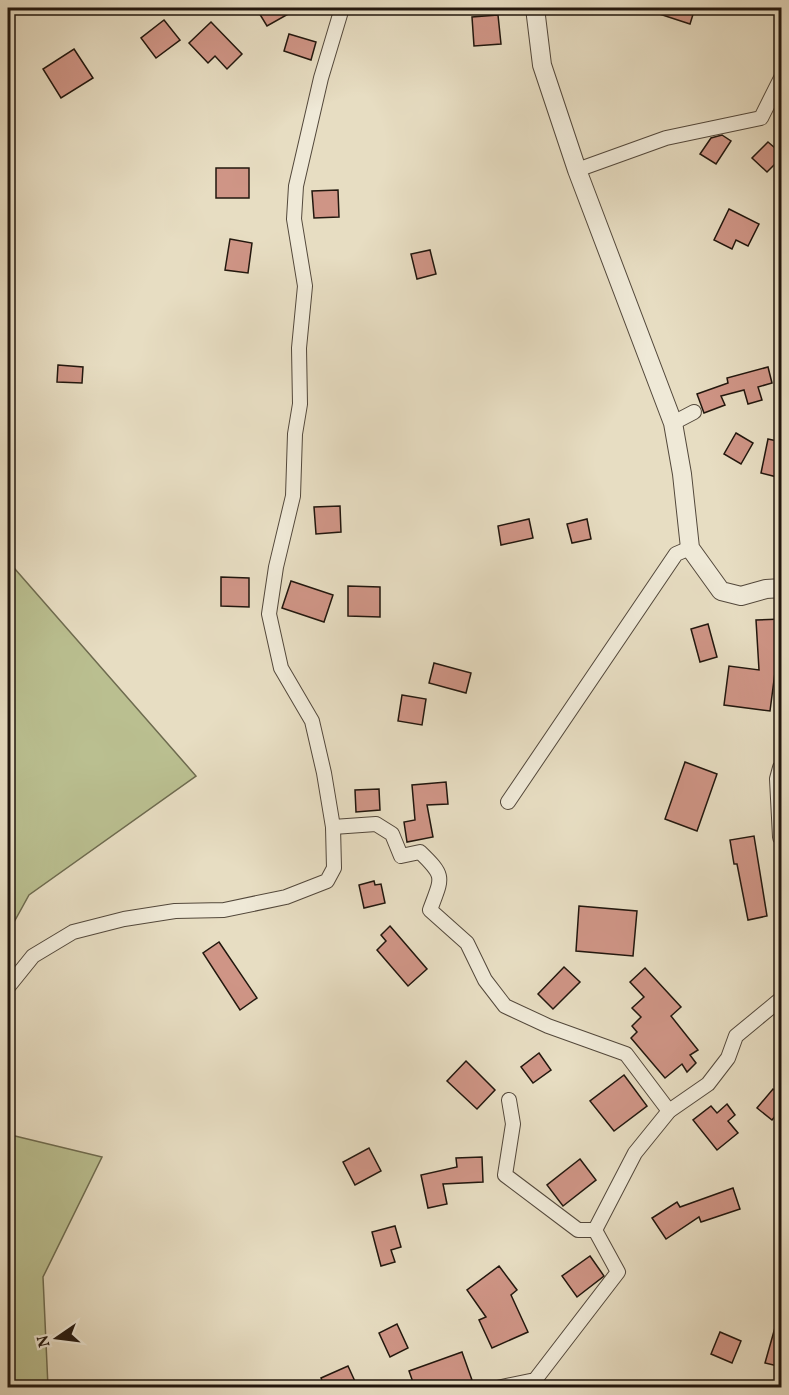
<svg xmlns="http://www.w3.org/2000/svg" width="789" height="1395" font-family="Vollkorn,serif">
  <rect width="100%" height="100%" fill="#e7ddc2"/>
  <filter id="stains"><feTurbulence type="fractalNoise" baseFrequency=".00333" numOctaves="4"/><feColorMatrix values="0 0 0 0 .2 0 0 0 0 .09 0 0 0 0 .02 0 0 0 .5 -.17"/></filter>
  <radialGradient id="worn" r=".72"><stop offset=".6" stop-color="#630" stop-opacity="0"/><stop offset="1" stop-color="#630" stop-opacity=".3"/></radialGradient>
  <g fill="#babf90" stroke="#6e6b4f" stroke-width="1.5">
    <polygon points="8,561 196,776 29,895 8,933"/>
    <polygon points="15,1136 102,1157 43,1277 48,1387 8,1387 8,1145"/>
  </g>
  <g fill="#cf9586" stroke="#22170e" stroke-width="1.5">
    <polygon points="256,8 299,8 267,26"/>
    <polygon points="647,8 695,8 690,24 647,10"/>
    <polygon points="498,15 501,44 474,46 472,17"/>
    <polygon points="164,20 180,40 156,58 141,38"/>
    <polygon points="211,22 242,54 227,69 215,56 208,63 189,43"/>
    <polygon points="289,34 316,42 311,60 284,51"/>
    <polygon points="74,49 93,78 61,98 43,69"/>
    <polygon points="722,135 731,141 716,164 700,154 711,138"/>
    <polygon points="768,142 782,154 782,157 767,172 752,158"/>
    <rect x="216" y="168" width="33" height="30"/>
    <polygon points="338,190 339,217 314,218 312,191"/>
    <polygon points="729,209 759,224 748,246 736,240 732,249 714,240"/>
    <polygon points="230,239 252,243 248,273 225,270"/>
    <polygon points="430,250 436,274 417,279 411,254"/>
    <polygon points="58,365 83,367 82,383 57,382"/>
    <polygon points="768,367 772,383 758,387 762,400 748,404 744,390 721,396 725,405 704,413 697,394 728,383 727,378"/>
    <polygon points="736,433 753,443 741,464 724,454"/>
    <polygon points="768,439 782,442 782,464 777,477 761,473"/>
    <polygon points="340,506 341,532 316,534 314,507"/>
    <polygon points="529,519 533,538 501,545 498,526"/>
    <polygon points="587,519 591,539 572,543 567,524"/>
    <polygon points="221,577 249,578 249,607 221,606"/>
    <polygon points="291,581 333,595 324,622 282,608"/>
    <polygon points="348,586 380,587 380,617 348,616"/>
    <polygon points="782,619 782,656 777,657 770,711 724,705 729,666 759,670 756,620"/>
    <polygon points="708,624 717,657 700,662 691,629"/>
    <polygon points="434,663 471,673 466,693 429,683"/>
    <polygon points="402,695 426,699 422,725 398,721"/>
    <polygon points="685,762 717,774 697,831 665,819"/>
    <polygon points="446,782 448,804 427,805 433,837 407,842 404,822 415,820 412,785"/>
    <polygon points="379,789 380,810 356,812 355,790"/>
    <polygon points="754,836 767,916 748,920 737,864 734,864 730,840"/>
    <polygon points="374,881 375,885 381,884 385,903 364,908 359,885"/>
    <polygon points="579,906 637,911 633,956 576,951"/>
    <polygon points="390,926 427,969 408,986 377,950 386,941 381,935"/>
    <polygon points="219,942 257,998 240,1010 203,953"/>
    <polygon points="564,967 580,982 553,1009 538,994"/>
    <polygon points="645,968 681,1007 671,1016 698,1050 690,1055 696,1063 687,1072 682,1064 665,1078 631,1038 637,1032 632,1026 641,1017 632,1008 644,997 630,982"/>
    <polygon points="539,1053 551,1070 533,1083 521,1067"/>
    <polygon points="466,1061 495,1090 477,1109 447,1081"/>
    <polygon points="624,1075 647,1106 614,1131 590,1101"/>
    <polygon points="773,1089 782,1096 782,1108 772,1120 757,1108"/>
    <polygon points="727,1104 735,1115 728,1121 738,1133 717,1150 693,1120 711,1106 717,1113"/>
    <polygon points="369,1148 381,1171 355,1185 343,1162"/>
    <polygon points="482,1157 483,1182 443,1184 447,1204 428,1208 421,1175 457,1167 456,1158"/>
    <polygon points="580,1159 596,1180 563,1206 547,1185"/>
    <polygon points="733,1188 740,1209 701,1222 699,1217 666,1239 652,1218 677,1202 680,1207"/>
    <polygon points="395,1226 401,1247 391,1250 395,1262 381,1266 372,1232"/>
    <polygon points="590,1256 604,1276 577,1297 562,1276"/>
    <polygon points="499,1266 517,1290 511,1295 528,1332 492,1348 479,1320 486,1317 467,1290"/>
    <polygon points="778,1317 782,1318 782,1367 765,1363"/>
    <polygon points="397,1324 408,1348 390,1357 379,1333"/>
    <polygon points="720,1332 741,1341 732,1363 711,1354"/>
    <polygon points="462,1352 472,1380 451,1388 415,1388 409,1371"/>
    <polygon points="348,1366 358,1388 325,1388 321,1378"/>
  </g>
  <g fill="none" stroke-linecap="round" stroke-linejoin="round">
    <defs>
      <g id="minor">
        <polyline points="577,170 666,138 761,118 782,76"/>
        <polyline points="673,423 694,412"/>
        <polyline points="508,802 676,554 690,548"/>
        <path d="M333 827 376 824 392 834 401 856 420 852C446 877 442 877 430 910L467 943 485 980 505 1006 548 1026 626 1054 669 1111"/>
        <polyline points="8,987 33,956 73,932 124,919 175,911 224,910 286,897 327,881 334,868 333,827 324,773 312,721 281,668 269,614 276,567 293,496 295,434 300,404 299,348 305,286 294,219 296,186 321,78 342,8"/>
        <polyline points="509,1100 513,1124 505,1175 578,1230 595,1230"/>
        <polyline points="497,1388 535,1380 618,1272 595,1230 635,1153 669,1111 708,1084 728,1058 736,1036 782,998"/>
      </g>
      <g id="tertiary">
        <polyline points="535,8 542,65 577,170 673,423 682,474 690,548 721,591 741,596 766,589 782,588"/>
        <polyline points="782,768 779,779 782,837"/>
      </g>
    </defs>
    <use href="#minor" stroke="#53483b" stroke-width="16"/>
    <use href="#tertiary" stroke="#53483b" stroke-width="20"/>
    <use href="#minor" stroke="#efe9d7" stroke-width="14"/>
    <use href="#tertiary" stroke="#efe9d7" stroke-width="18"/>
  </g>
  <rect width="789" height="1395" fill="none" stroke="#e7ddc2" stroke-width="30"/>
  <rect x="9" y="9" width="771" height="1377" fill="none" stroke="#22170e" stroke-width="3"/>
  <rect x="15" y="15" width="759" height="1365" fill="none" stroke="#22170e" stroke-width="1.5"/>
  <g transform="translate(57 1338) rotate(256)" stroke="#efe9d7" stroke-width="4.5" paint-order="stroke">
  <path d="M0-4.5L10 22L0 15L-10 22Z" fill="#22170e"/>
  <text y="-9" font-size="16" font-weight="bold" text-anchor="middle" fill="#22170e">N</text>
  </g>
  <rect width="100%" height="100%" filter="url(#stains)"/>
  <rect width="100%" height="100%" fill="url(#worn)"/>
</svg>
